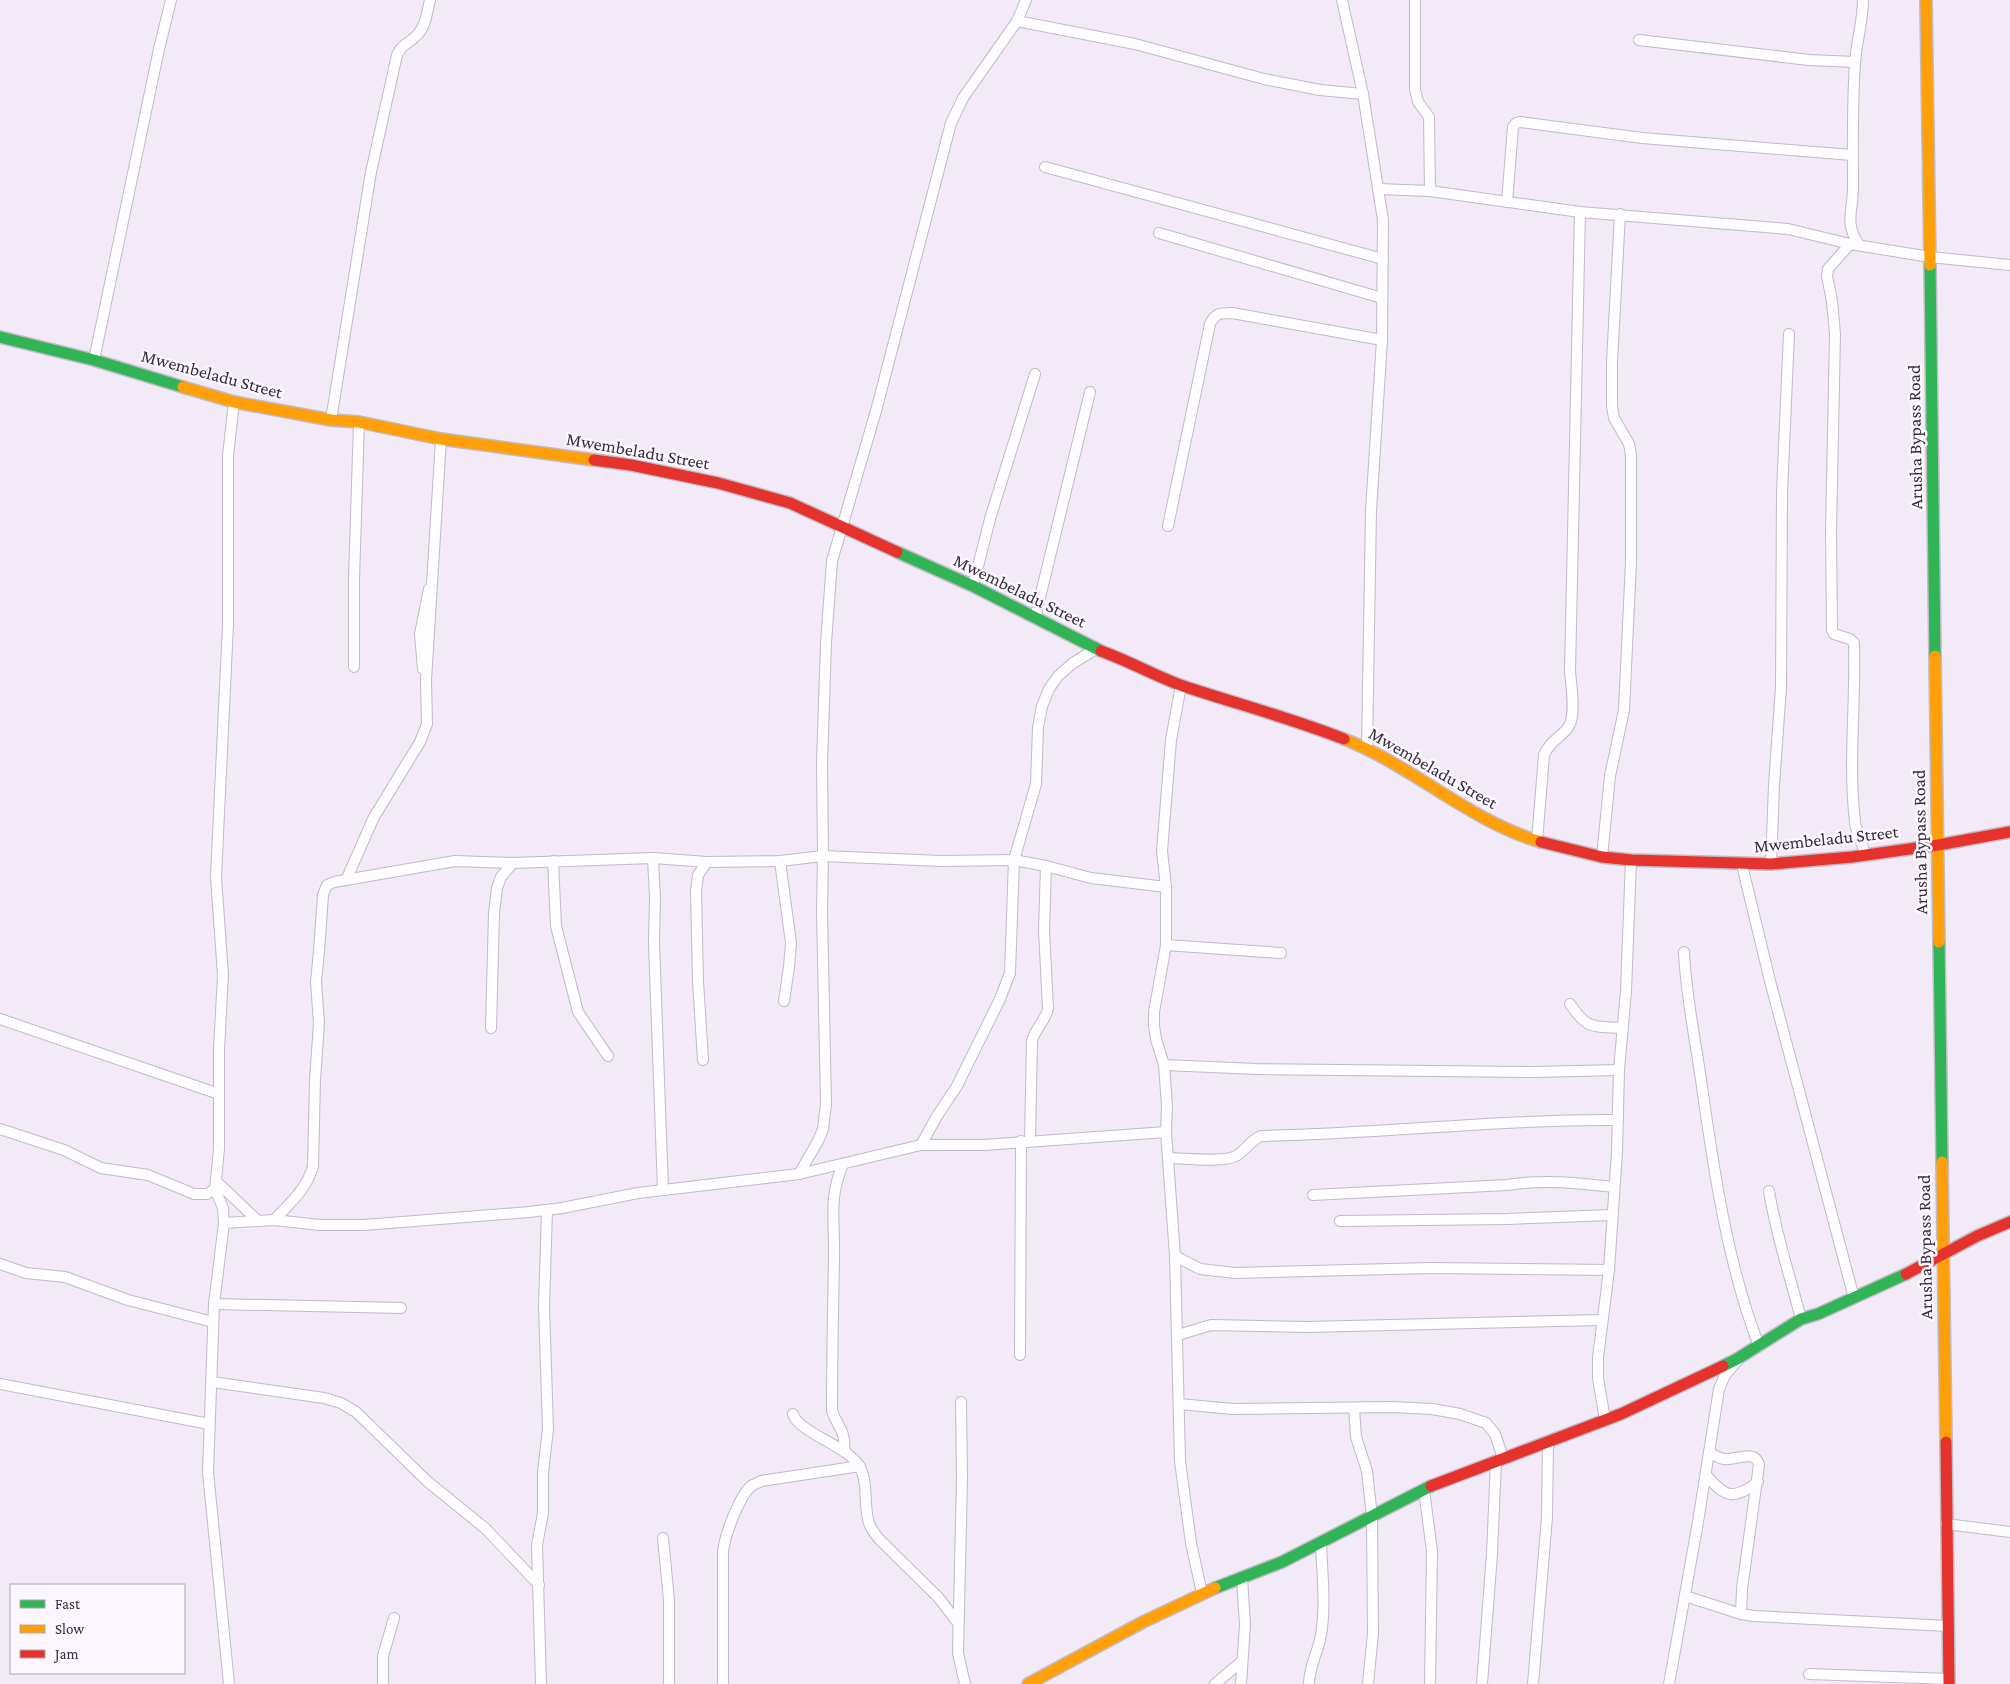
<svg xmlns="http://www.w3.org/2000/svg" width="2010" height="1684" font-family="'Crimson Pro',serif">
  <rect width="100%" height="100%" fill="#f2eaf7"/>
  <g fill="none" stroke-linecap="round" stroke-linejoin="round">
    <defs>
      <g id="street">
        <polyline points="1342,0 1363,94 1383,220 1382,340 1371,511 1367,748"/>
        <polyline points="1415,0 1415,89 1418,102 1429,117 1430,191"/>
        <polyline points="1017,21 1135,44 1264,79 1320,90 1363,94"/>
        <polyline points="1639,40 1809,60 1855,62"/>
        <polyline points="1045,167 1383,259"/>
        <polyline points="1379,189 1430,191 1580,212 1788,229 1850,244 1930,257 2010,265"/>
        <polyline points="1507,202 1513,127 1516,123 1520,122 1642,138 1852,155"/>
        <polyline points="1159,233 1382,298"/>
        <path d="M1850 244 1828 269 1827 276 1832 301 1835 334 1831 532 1832 630 1834 634 1850 639 1854 643C1856 703 1848 762 1855 822 1856 833 1863 843 1865 855"/>
        <path d="M1859 245C1844 222 1853 212 1853 187 1853 146 1852 105 1855 64 1856 43 1863 22 1863 0"/>
        <polyline points="94,360 159,49 171,0"/>
        <path d="M331 420 371 172 397 55C401 44 410 43 417 35 426 26 427 12 430 0"/>
        <path d="M1168 526 1210 324C1215 313 1220 313 1232 313L1382 340"/>
        <polyline points="973,586 990,519 1035,374"/>
        <polyline points="1035,618 1090,392"/>
        <polyline points="354,667 354,579 359,422"/>
        <polyline points="423,669 420,634 429,589"/>
        <polyline points="1181,685 1171,740 1162,851 1166,887 1166,945 1154,1012 1154,1026 1156,1039 1164,1065 1167,1106 1166,1132 1175,1256 1180,1461 1191,1543 1202,1593"/>
        <path d="M1537 841 1544 755C1548 744 1559 738 1567 729 1577 718 1571 685 1570 671L1580 212"/>
        <polyline points="1602,857 1610,776 1624,710 1631,562 1631,455 1629,444 1614,418 1612,406 1612,362 1620,214"/>
        <polyline points="653,858 655,898 654,943 663,1190"/>
        <polyline points="553,861 556,926 578,1012 608,1056"/>
        <polyline points="780,861 791,943 789,967 784,1001"/>
        <polyline points="1771,864 1774,785 1781,687 1782,492 1789,334"/>
        <polyline points="1742,865 1770,981 1854,1298"/>
        <polyline points="347,878 374,817 420,742 427,724 426,680 441,439"/>
        <polyline points="1166,945 1281,953"/>
        <path d="M1684 952C1686 998 1696 1042 1702 1087 1714 1172 1728 1266 1759 1346"/>
        <path d="M1570 1004C1588 1031 1594 1026 1623 1028"/>
        <polyline points="0,1019 219,1094"/>
        <polyline points="491,1028 494,913 497,888 501,877 513,863"/>
        <polyline points="703,1060 698,981 696,891 698,875 707,862"/>
        <polyline points="1164,1065 1257,1069 1534,1072 1619,1070"/>
        <polyline points="0,1129 64,1150 101,1168 148,1175 194,1194 207,1194 215,1189"/>
        <path d="M1030 1141 1032 1040C1036 1028 1045 1021 1048 1009L1044 930 1046 866"/>
        <polyline points="921,1145 937,1116 957,1086 1000,999 1010,973 1014,860 1036,784 1038,728 1042,706 1049,689 1058,676 1073,663 1096,649"/>
        <path d="M1168 1158C1185 1158 1222 1163 1236 1156 1246 1150 1251 1140 1261 1136 1380 1134 1499 1119 1618 1120"/>
        <path d="M843 1164C828 1200 835 1220 834 1258 833 1309 832 1360 832 1411 838 1428 846 1431 844 1451"/>
        <polyline points="799,1174 818,1141 823,1129 826,1104 822,911 823,856 822,763 826,643 832,561 876,411 951,123 963,98 1017,21 1026,0"/>
        <polyline points="216,1181 258,1221"/>
        <path d="M1769 1191C1776 1235 1790 1276 1801 1319"/>
        <path d="M1313 1195 1507 1185C1543 1179 1578 1183 1614 1187"/>
        <path d="M274 1220C290 1203 307 1189 313 1166L315 1080 319 1023 316 982 319 951 323 895 327 885 334 882 455 861 513 863 653 858 707 862 780 861 823 856 941 861 1014 860 1046 866 1091 878 1166 887"/>
        <polyline points="1340,1221 1507,1219 1612,1215"/>
        <polyline points="224,1223 274,1220 320,1225 364,1225 529,1212 562,1208 638,1193 799,1174 921,1145 983,1145 1166,1132"/>
        <polyline points="1175,1256 1200,1269 1235,1273 1430,1268 1609,1270"/>
        <polyline points="0,1264 26,1273 65,1277 128,1300 213,1322"/>
        <polyline points="214,1304 401,1308"/>
        <polyline points="1178,1335 1211,1325 1307,1327 1602,1320"/>
        <path d="M1020 1355C1020 1284 1020 1213 1021 1141"/>
        <polyline points="212,1382 324,1398 341,1403 356,1412 427,1481 486,1529 539,1585"/>
        <polyline points="0,1384 209,1424"/>
        <polyline points="961,1402 962,1479 958,1653 965,1684"/>
        <polyline points="1179,1404 1233,1409 1392,1407 1432,1409 1460,1414 1486,1423 1495,1434 1503,1458"/>
        <polyline points="1354,1408 1356,1437 1367,1471 1372,1517 1373,1633 1368,1684"/>
        <path d="M793 1414C799 1433 847 1445 859 1466 869 1482 863 1505 869 1523 871 1529 875 1534 879 1539L938 1597 958 1623"/>
        <polyline points="1605,1420 1598,1378 1598,1358 1609,1270 1617,1152 1619,1070 1626,991 1631,860"/>
        <path d="M1709 1452C1714 1455 1718 1458 1724 1459 1736 1461 1755 1448 1759 1465L1742 1589 1741 1614"/>
        <path d="M1706 1475C1725 1497 1732 1501 1758 1482"/>
        <polyline points="1424,1490 1432,1551 1430,1684"/>
        <polyline points="1946,1524 2010,1532"/>
        <polyline points="663,1538 669,1600 669,1684"/>
        <polyline points="1685,1596 1741,1614 1754,1616 1948,1626"/>
        <polyline points="1809,1674 1949,1679"/>
        <polyline points="229,1684 208,1472 214,1304 224,1223 223,1208 215,1189 219,1149 219,1050 223,975 216,877 228,624 228,456 234,402"/>
        <polyline points="383,1684 383,1656 394,1618"/>
        <polyline points="541,1684 537,1545 543,1513 543,1472 548,1429 544,1307 547,1210"/>
        <path d="M723 1684V1551C725 1535 739 1497 751 1486 754 1484 758 1483 761 1481L860 1466"/>
        <polyline points="1215,1684 1242,1661"/>
        <polyline points="1241,1684 1245,1625 1242,1578"/>
        <path d="M1309 1684C1309 1666 1318 1653 1321 1635 1326 1605 1322 1572 1321 1542"/>
        <polyline points="1482,1684 1492,1554 1496,1461"/>
        <polyline points="1533,1684 1547,1517 1548,1442"/>
        <polyline points="1669,1684 1698,1522 1719,1389 1725,1375 1738,1360"/>
      </g>
      <g id="fast">
        <polyline points="1930,265 1935,656"/>
        <polyline points="0,337 94,360 183,387"/>
        <polyline points="897,552 973,586 1101,651"/>
        <polyline points="1939,942 1942,1162"/>
        <polyline points="1723,1366 1737,1359 1801,1319 1818,1314 1906,1274"/>
        <polyline points="1215,1588 1282,1562 1431,1486"/>
      </g>
      <g id="slow">
        <polyline points="1926,0 1930,265"/>
        <polyline points="183,387 234,402 331,420 359,422 441,439 594,460"/>
        <polyline points="1935,656 1939,942"/>
        <path d="M1344 739C1413 766 1469 821 1541 842"/>
        <polyline points="1942,1162 1946,1442"/>
        <polyline points="1028,1684 1143,1622 1215,1588"/>
      </g>
      <g id="jam">
        <polyline points="594,460 631,465 718,483 790,503 897,552"/>
        <path d="M1101 651C1129 661 1155 676 1183 686 1237 704 1291 718 1344 739"/>
        <polyline points="1541,842 1602,857 1631,860 1771,864 1852,857 1938,845 2010,832"/>
        <polyline points="1906,1274 1977,1236 2010,1222"/>
        <polyline points="1946,1442 1949,1684"/>
        <polyline points="1431,1486 1621,1414 1723,1366"/>
      </g>
    </defs>
    <use href="#street" stroke="#c1bbc5" stroke-width="12"/>
    <use href="#fast" stroke="#c1bbc5" stroke-width="14"/>
    <use href="#slow" stroke="#c1bbc5" stroke-width="14"/>
    <use href="#jam" stroke="#c1bbc5" stroke-width="14"/>
    <use href="#street" stroke="#fdfcfe" stroke-width="10"/>
    <use href="#fast" stroke="#30b455" stroke-width="11"/>
    <use href="#slow" stroke="#ff9f0a" stroke-width="11"/>
    <use href="#jam" stroke="#e5322d" stroke-width="11"/>
  </g>
  <g text-anchor="middle" dominant-baseline="central" stroke-width="5" stroke-linejoin="round" paint-order="stroke">
    <g font-size="18" fill="#332d36" stroke="#fcf6ff">
      <text transform="translate(212 374) rotate(15)">Mwembeladu Street</text>
      <text transform="translate(1915 437) rotate(-91)">Arusha Bypass Road</text>
      <text transform="translate(638 451) rotate(10)">Mwembeladu Street</text>
      <text transform="translate(1020 591) rotate(26)">Mwembeladu Street</text>
      <text transform="translate(1433 768) rotate(30)">Mwembeladu Street</text>
      <text transform="translate(1826 839) rotate(-6)">Mwembeladu Street</text>
      <text transform="translate(1920 842) rotate(-91)">Arusha Bypass Road</text>
      <text transform="translate(1925 1247) rotate(-91)">Arusha Bypass Road</text>
    </g>
  </g>
  <rect x="10" y="1584" width="175" height="90" fill="#fcf6ff" stroke="#aca6af"/>
  <rect x="20" y="1600" width="25" height="8" fill="#30b455" stroke="#aca6af"/>
  <text x="55" y="1609" font-size="15" fill="#332d36">Fast</text>
  <rect x="20" y="1625" width="25" height="8" fill="#ff9f0a" stroke="#aca6af"/>
  <text x="55" y="1634" font-size="15" fill="#332d36">Slow</text>
  <rect x="20" y="1650" width="25" height="8" fill="#e5322d" stroke="#aca6af"/>
  <text x="55" y="1659" font-size="15" fill="#332d36">Jam</text>
</svg>
